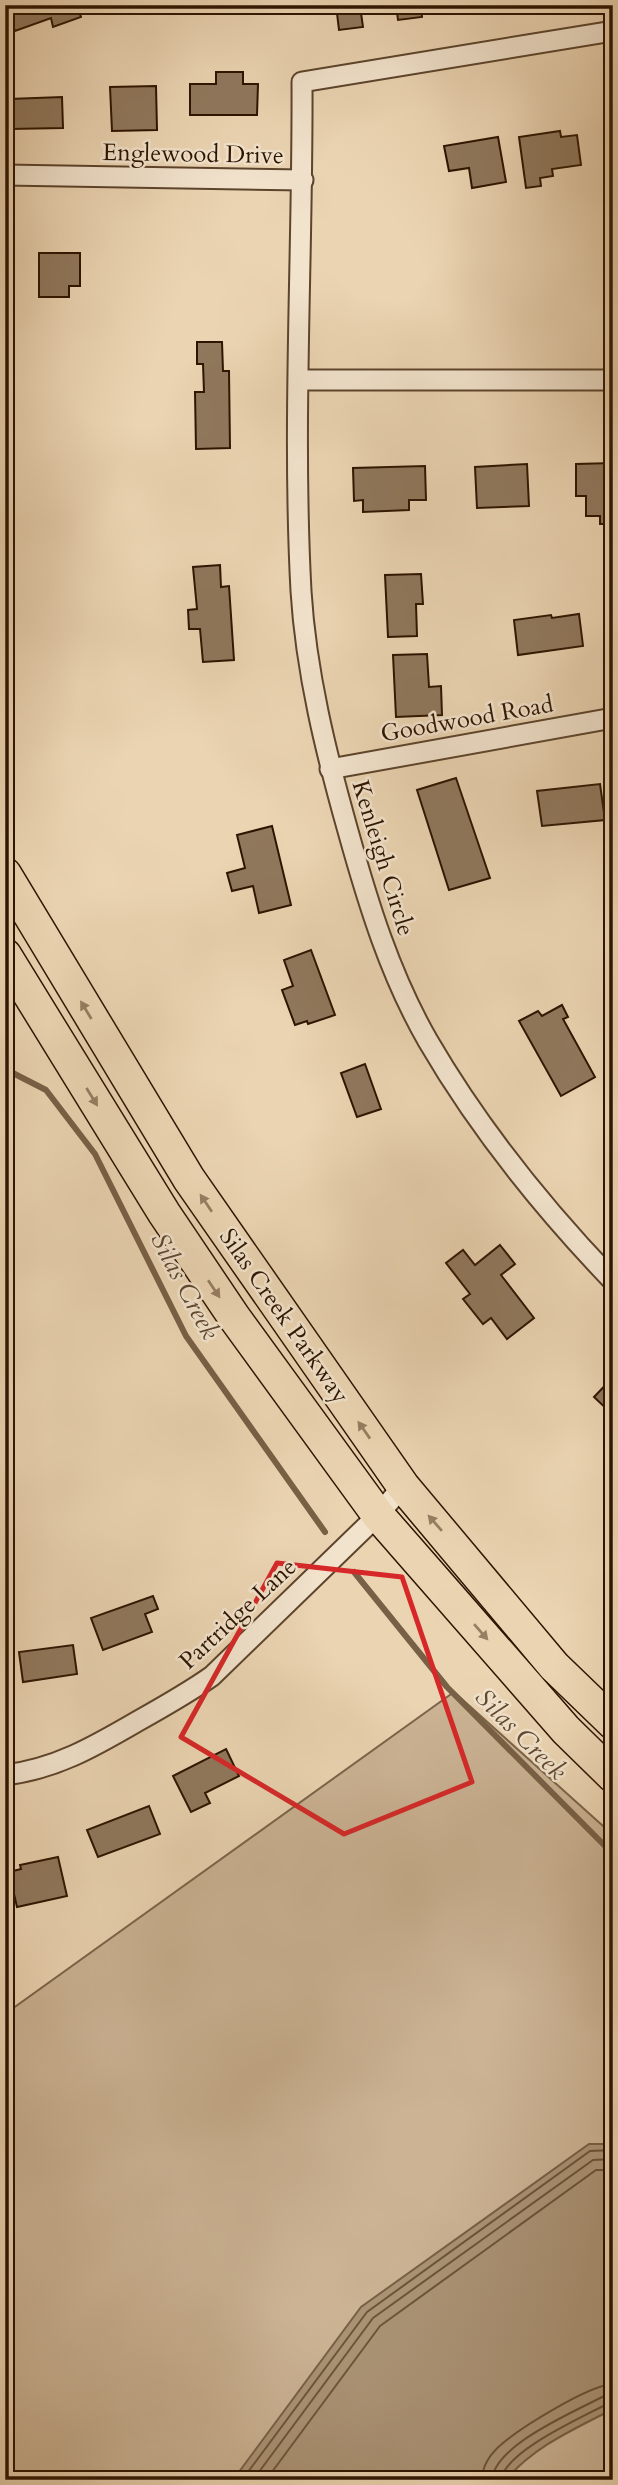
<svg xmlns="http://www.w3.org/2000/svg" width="618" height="2485" font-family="Cardo,serif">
  <rect width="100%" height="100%" fill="#ebd4b2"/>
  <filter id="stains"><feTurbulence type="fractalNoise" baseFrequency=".00286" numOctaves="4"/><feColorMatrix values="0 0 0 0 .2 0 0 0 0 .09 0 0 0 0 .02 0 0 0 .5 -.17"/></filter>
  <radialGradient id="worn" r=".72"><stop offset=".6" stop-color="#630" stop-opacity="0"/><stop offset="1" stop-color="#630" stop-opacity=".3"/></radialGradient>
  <polygon fill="#cbb394" stroke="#7c644a" stroke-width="2" points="454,1692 613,1835 613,2480 5,2480 5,2014"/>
  <path fill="#aa9375" stroke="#786046" stroke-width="2" d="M589 2144H613V2409C575 2429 534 2446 506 2480H233L361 2307Z"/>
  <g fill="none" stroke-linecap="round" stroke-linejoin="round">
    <g stroke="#6c543a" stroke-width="2">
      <polyline points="242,2480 367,2312 590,2151 613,2150"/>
      <polyline points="253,2480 373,2318 593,2160 613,2159"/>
      <polyline points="266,2480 380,2326 596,2170 613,2170"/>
      <path d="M482 2480C482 2465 492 2452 503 2443 522 2427 589 2385 613 2384"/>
      <path d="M492 2480C494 2445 576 2411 604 2396L613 2395"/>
      <path d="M501 2480C505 2451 583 2417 607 2404L613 2403"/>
    </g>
    <g stroke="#786046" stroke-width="6">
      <polyline points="5,1069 46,1090 95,1154 186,1336 325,1532"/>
      <polyline points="354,1572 447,1687 613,1854"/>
    </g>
  </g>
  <g fill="#90785d" stroke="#2d1400" stroke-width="2">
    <polygon points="6,5 77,5 81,17 53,27 51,18 15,31"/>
    <polygon points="336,5 363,5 360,6 363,27 339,30"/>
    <polygon points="396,5 421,5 422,17 398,20"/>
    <polygon points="216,72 243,72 243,84 258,84 257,115 190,115 190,84 216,84"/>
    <polygon points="156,86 157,130 112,131 110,87"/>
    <polygon points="62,97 63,128 10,129 9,99"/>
    <polygon points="560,131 561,137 577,135 581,165 552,169 553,176 540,178 541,186 526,188 519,137"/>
    <polygon points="498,137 506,182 472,188 469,168 449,171 444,146"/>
    <polygon points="39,253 80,253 80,286 69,286 69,297 39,297"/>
    <polygon points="197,342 222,342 223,371 229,371 230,448 196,449 195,392 204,392 203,364 197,364"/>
    <polygon points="613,463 613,524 600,524 600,516 586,516 586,496 576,496 576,464"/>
    <polygon points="527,464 529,506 477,508 475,467"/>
    <polygon points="425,466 426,500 409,500 409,510 363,512 363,500 354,501 353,468"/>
    <polygon points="220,565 221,587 229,586 234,660 203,662 200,629 189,629 188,610 197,609 193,567"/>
    <polygon points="421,574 423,604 416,604 417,636 388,637 385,575"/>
    <polygon points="579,614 583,646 518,655 514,620 551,615 552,618"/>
    <polygon points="427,654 429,687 441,686 442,715 396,717 393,655"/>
    <polygon points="456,778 490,878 449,890 417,790"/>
    <polygon points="600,784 605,820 542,826 537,791"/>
    <polygon points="272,826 291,905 259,913 253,886 232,891 227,873 245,868 237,835"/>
    <polygon points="311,950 335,1015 308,1024 307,1021 295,1025 282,990 293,986 284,960"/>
    <polygon points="562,1005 568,1017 563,1019 595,1077 561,1096 519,1021 538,1011 542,1016"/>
    <polygon points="365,1064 381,1109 357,1117 341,1073"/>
    <polygon points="500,1245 515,1264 501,1275 534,1318 507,1339 491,1318 483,1324 463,1299 470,1294 446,1263 463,1250 475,1265"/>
    <polygon points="613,1377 613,1415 594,1397"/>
    <polygon points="153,1596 158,1609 145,1614 152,1632 103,1650 91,1618"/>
    <polygon points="73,1645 77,1674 23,1682 19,1652"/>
    <polygon points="226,1749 239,1776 205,1793 210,1803 191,1812 173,1776"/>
    <polygon points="149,1806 160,1834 98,1857 87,1830"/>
    <polygon points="58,1857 67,1896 17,1907 9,1872 21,1869 20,1865"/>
  </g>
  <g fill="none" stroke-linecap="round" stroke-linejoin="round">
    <defs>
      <g id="street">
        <path d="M613 31 302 82C303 251 292 422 301 591 306 672 326 753 348 831 368 903 390 975 428 1041 478 1127 544 1209 613 1281"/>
        <polyline points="5,175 303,180"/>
        <polyline points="299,380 613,380"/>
        <polyline points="330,769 613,718"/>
        <path d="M5 1775C56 1769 95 1746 138 1721 163 1707 188 1693 212 1676L378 1515 403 1486"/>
      </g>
      <g id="primary">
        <polyline points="5,874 189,1179 403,1486 554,1666 613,1723"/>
        <polyline points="5,955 164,1213 234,1317 378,1515 566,1730 613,1776"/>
      </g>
    </defs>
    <use href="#street" stroke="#5c442c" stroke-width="23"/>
    <use href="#primary" stroke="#2d1400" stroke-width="35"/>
    <use href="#street" stroke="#f2e3cd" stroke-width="19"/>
    <use href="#primary" stroke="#ebd4b2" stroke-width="32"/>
  </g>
  <defs><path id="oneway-solid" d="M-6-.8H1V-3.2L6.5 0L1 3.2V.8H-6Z" transform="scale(1.75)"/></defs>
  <g fill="#967e62">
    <use href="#oneway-solid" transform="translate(86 1010) rotate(-121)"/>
    <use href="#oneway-solid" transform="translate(92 1097) rotate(58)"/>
    <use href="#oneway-solid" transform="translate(206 1203) rotate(-124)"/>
    <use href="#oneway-solid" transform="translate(214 1289) rotate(56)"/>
    <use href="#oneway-solid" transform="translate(364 1430) rotate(-125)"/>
    <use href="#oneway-solid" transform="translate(435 1523) rotate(-131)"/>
    <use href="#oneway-solid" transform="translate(481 1632) rotate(49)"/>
  </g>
  <path fill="none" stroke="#d62828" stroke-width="5" stroke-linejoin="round" d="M277 1563 402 1577 472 1782 344 1834 181 1737Z"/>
  <g text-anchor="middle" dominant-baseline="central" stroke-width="5" stroke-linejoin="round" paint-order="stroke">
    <g font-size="24" fill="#2d1400" stroke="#f2e3cd">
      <text transform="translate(193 154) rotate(1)">Englewood Drive</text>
      <text transform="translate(467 719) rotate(-10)">Goodwood Road</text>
      <text transform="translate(383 858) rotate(73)">Kenleigh Circle</text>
      <text transform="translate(284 1316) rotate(55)">Silas Creek Parkway</text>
      <text transform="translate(238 1614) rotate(-43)">Partridge Lane</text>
    </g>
    <g font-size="26" font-style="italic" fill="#5f472f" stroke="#f2e3cd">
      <text transform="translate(185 1286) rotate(62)">Silas Creek</text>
      <text transform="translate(521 1734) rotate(45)">Silas Creek</text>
    </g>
  </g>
  <rect width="618" height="2485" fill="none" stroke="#ebd4b2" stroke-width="28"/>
  <rect x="7" y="7" width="604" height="2471" fill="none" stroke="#2d1400" stroke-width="3.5"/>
  <rect x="14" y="14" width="590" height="2457" fill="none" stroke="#2d1400" stroke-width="2"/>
  <rect width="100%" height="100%" filter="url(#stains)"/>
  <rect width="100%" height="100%" fill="url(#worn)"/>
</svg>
